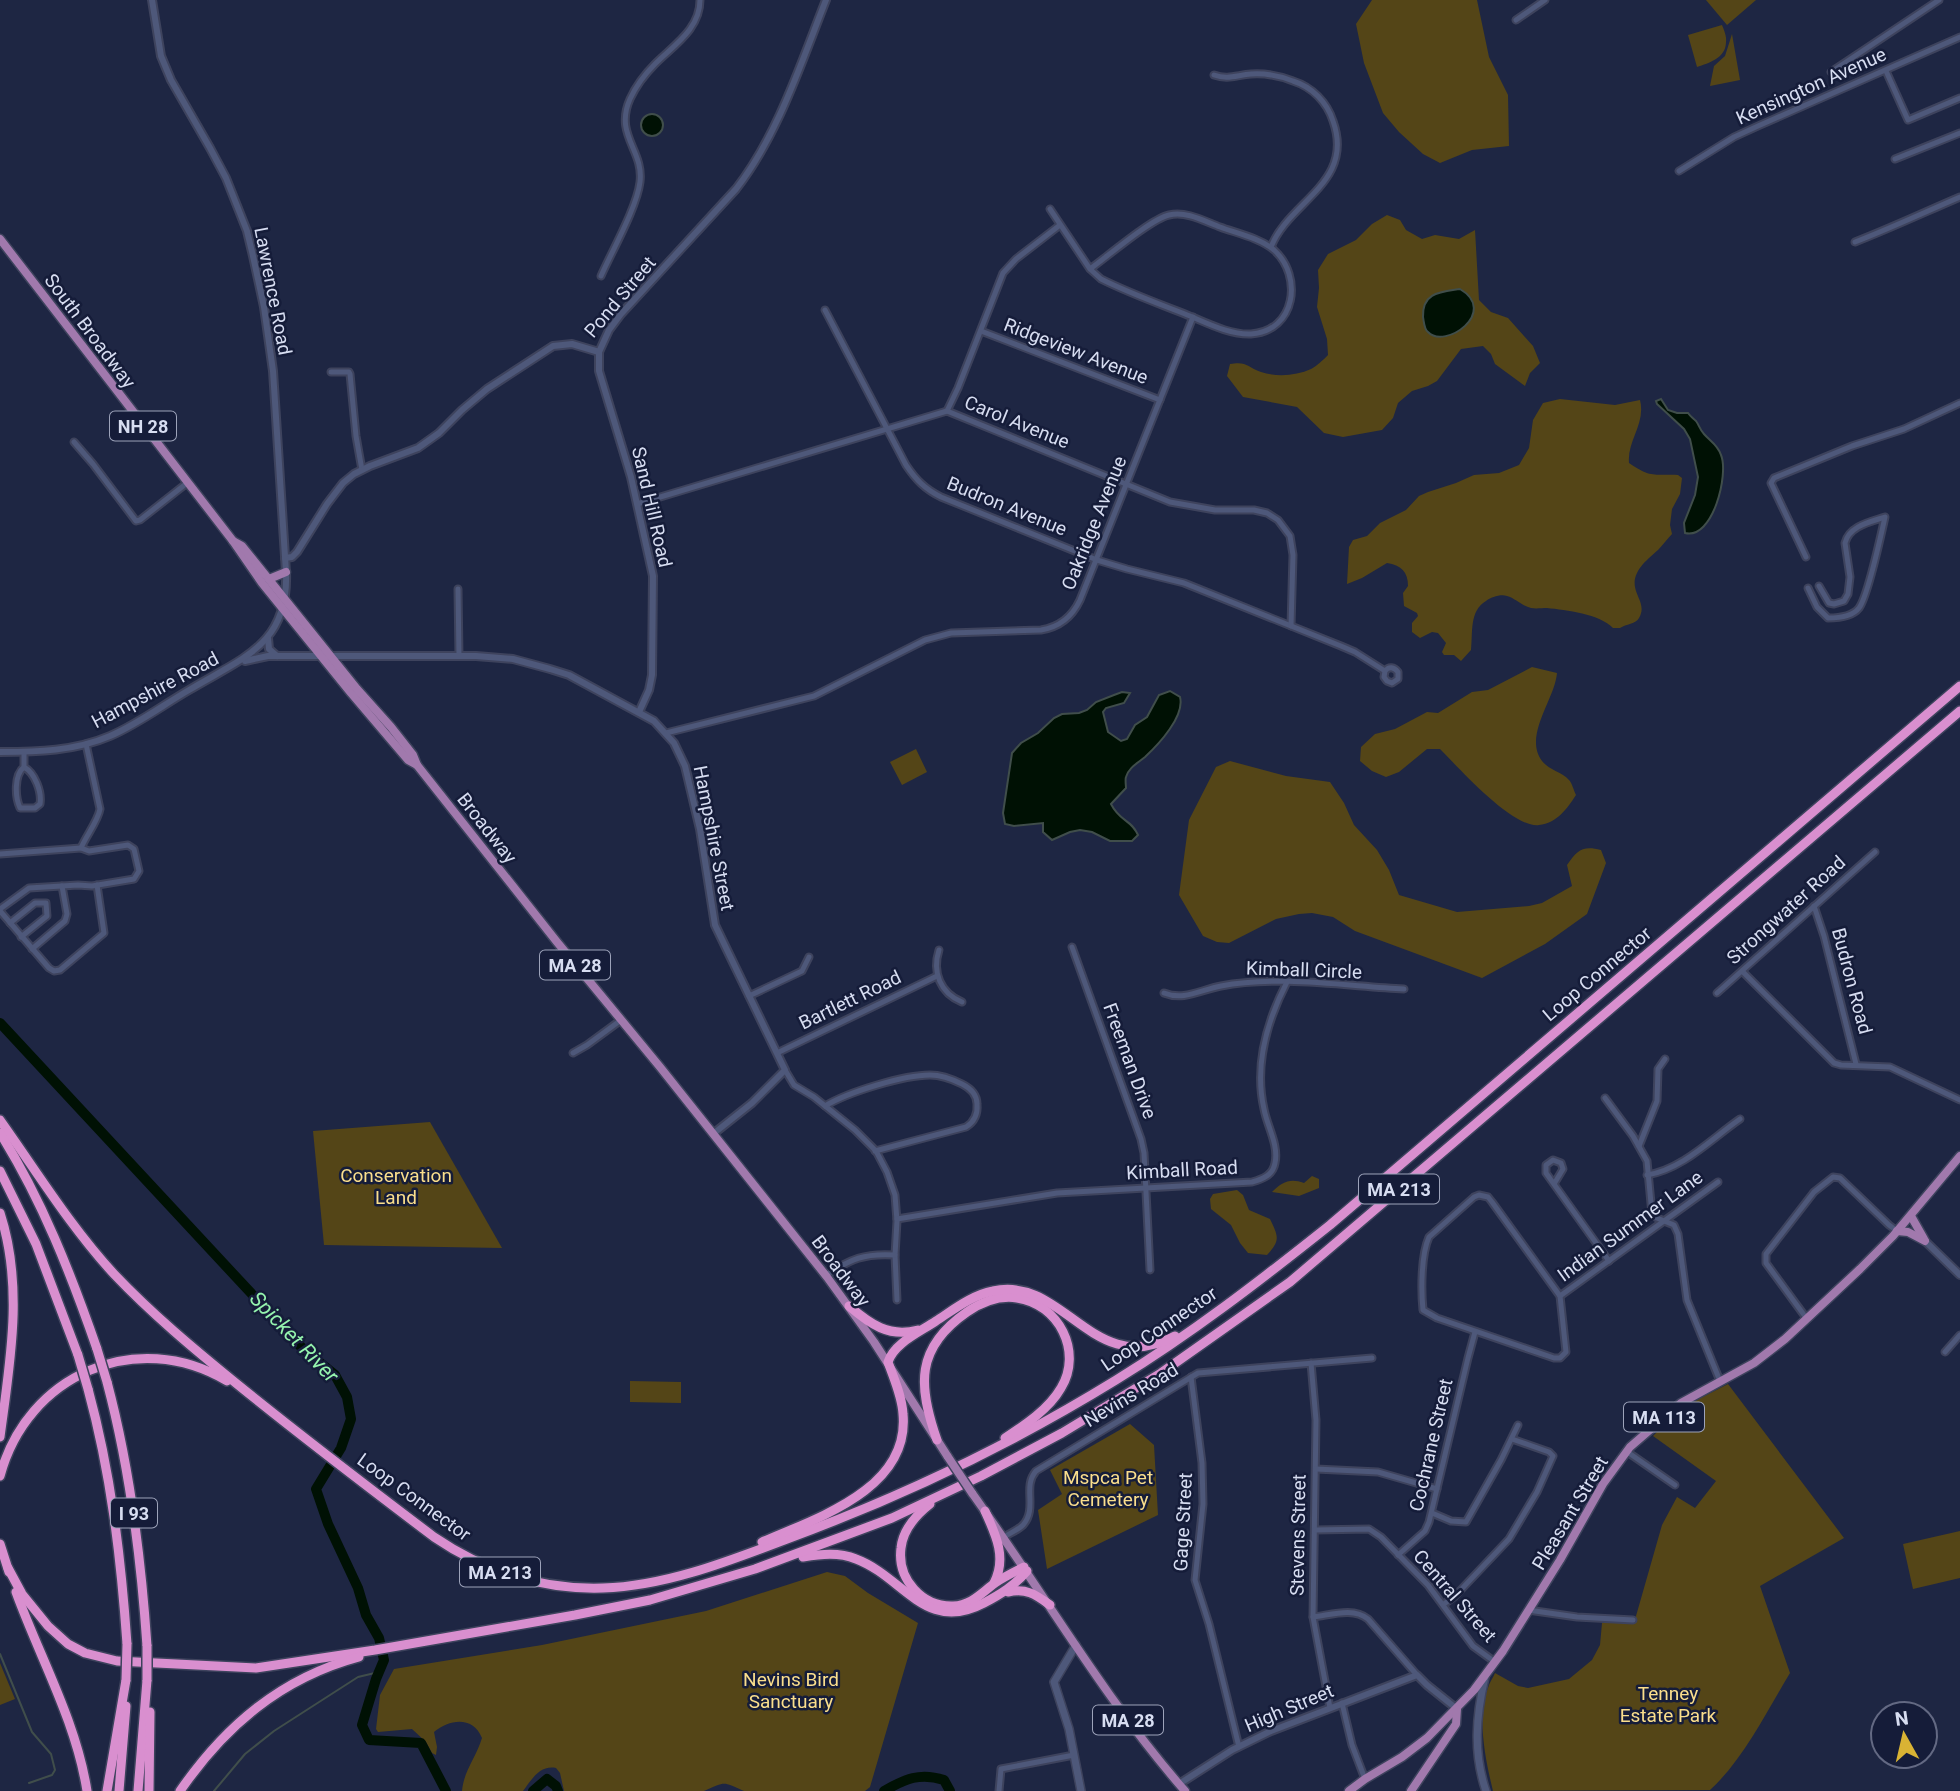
<svg xmlns="http://www.w3.org/2000/svg" width="1960" height="1791" font-family="Roboto,sans-serif">
  <rect width="100%" height="100%" fill="#1e2643"/>
  <g fill="#544517">
    <polygon points="1372,0 1477,0 1489,57 1508,95 1509,146 1472,150 1440,163 1423,154 1399,132 1383,113 1364,63 1356,24"/>
    <polygon points="1706,0 1756,0 1727,25"/>
    <path d="M1722 25C1724 30 1727 37 1726 42 1726 58 1709 63 1697 67L1688 35Z"/>
    <polygon points="1732,34 1740,80 1710,86 1714,66 1725,56"/>
    <path d="M1387 215 1400 220 1406 230 1422 239 1435 235 1459 239 1475 230 1479 300 1491 312 1508 318 1533 346 1540 363 1530 373 1525 386 1495 364 1491 354 1483 346 1461 349 1437 381 1428 386 1412 391 1398 403 1393 418 1382 430 1343 437 1324 433 1297 407 1243 397 1227 376 1230 364C1247 361 1247 367 1261 372 1276 377 1296 376 1311 369 1317 366 1323 360 1328 355L1327 339 1317 307 1319 288 1318 270 1328 254 1356 240 1372 224Z"/>
    <path d="M1560 399 1615 405 1640 400C1646 424 1627 440 1629 463 1651 478 1653 474 1678 475L1682 478 1680 494 1672 509 1670 525 1672 534C1667 539 1663 545 1658 550 1648 559 1632 571 1635 587 1637 598 1646 606 1639 618 1636 624 1626 624 1620 628H1613C1600 614 1566 610 1547 608 1542 608 1536 609 1531 608 1522 606 1515 598 1507 596 1501 594 1491 597 1486 601 1469 611 1473 633 1471 650L1461 661 1454 655H1444L1442 652 1446 643 1438 633 1432 632 1420 638 1412 632V623L1418 616 1417 613 1404 606 1403 593 1408 586C1408 572 1401 565 1387 563L1362 578 1347 584 1349 547 1353 540 1367 536 1380 523 1406 510 1419 496 1428 492 1456 483 1474 475 1499 473 1519 465 1529 448 1533 420 1543 403Z"/>
    <path d="M1532 667 1557 673C1555 699 1523 736 1542 761 1549 770 1562 772 1569 780 1572 783 1574 791 1576 795 1567 809 1557 823 1539 825 1513 829 1458 767 1440 749H1427L1399 772 1386 777 1372 771 1360 761 1361 747 1375 734 1395 729 1427 712 1438 713 1472 692 1488 690Z"/>
    <polygon points="916,749 927,772 902,785 890,762"/>
    <path d="M1230 761 1286 776 1330 782 1344 803 1354 825 1377 850 1389 870 1399 895 1457 912 1529 906 1542 903 1572 886 1567 865C1577 850 1583 845 1601 850L1606 863 1587 914 1545 944 1482 978 1355 931 1333 917 1312 913 1299 914 1276 919 1229 943 1217 942 1203 936 1179 895 1189 820 1216 767Z"/>
    <polygon points="430,1122 502,1248 324,1245 313,1131"/>
    <path d="M1312 1176 1319 1179V1188L1299 1196 1272 1192C1282 1182 1290 1178 1304 1183Z"/>
    <path d="M1237 1190 1243 1195 1249 1210 1270 1219C1278 1236 1281 1240 1267 1255L1248 1253 1240 1243 1231 1225 1211 1209 1210 1199 1213 1194Z"/>
    <polygon points="630,1381 681,1382 681,1403 630,1402"/>
    <path d="M1728 1384 1844 1538 1760 1586 1790 1673C1767 1711 1743 1760 1710 1790L1493 1791C1486 1762 1476 1716 1488 1688 1489 1683 1493 1678 1495 1673L1518 1686 1528 1688 1569 1679 1592 1660 1600 1645 1602 1623H1634L1662 1525 1677 1497 1695 1508 1716 1481 1653 1436 1681 1408Z"/>
    <polygon points="1130,1424 1154,1445 1158,1515 1047,1569 1038,1510 1062,1494 1050,1470"/>
    <polygon points="1960,1531 1960,1578 1913,1589 1903,1544"/>
    <path d="M827 1572 845 1576 868 1593 918 1623 870 1787 865 1791H744C722 1782 727 1781 704 1791H564L560 1773 556 1768C540 1765 532 1779 523 1791H462C464 1770 476 1758 482 1738 473 1716 450 1719 434 1732L437 1747 436 1755 432 1753 426 1742 412 1729 378 1732 376 1729 380 1695 394 1669 542 1645 706 1611Z"/>
    <polygon points="0,1663 15,1699 0,1705"/>
  </g>
  <g fill="#001104" stroke="#404e4b" stroke-width="2">
    <circle cx="652" cy="125" r="11"/>
    <path d="M1460 289C1499 312 1445 350 1428 332 1424 329 1424 322 1423 317 1422 292 1441 292 1460 289Z"/>
    <path d="M1661 399 1668 410 1677 413H1688C1690 416 1693 418 1696 421 1699 425 1700 430 1704 434 1710 441 1718 445 1721 455 1729 474 1713 540 1685 533L1684 523 1695 495 1698 477 1690 439 1684 429 1657 404 1656 401Z"/>
    <path d="M1170 691 1180 697C1185 716 1159 744 1145 757 1138 763 1129 767 1126 777 1125 779 1126 786 1126 788L1111 804C1120 822 1131 819 1138 835L1132 841H1110L1092 832 1080 830 1070 832 1052 840 1043 832V823L1014 826 1005 824 1003 813 1012 753 1021 743 1038 733 1054 718 1062 714 1079 713 1087 710 1096 702 1114 695 1122 692 1130 693 1124 703 1106 708 1103 712 1108 732 1121 741 1127 739 1135 725 1147 717 1159 695Z"/>
  </g>
  <g fill="none" stroke-linecap="round" stroke-linejoin="round">
    <g stroke="#404e4b" stroke-width="2">
      <polyline points="0,1654 32,1732 51,1754 55,1770 52,1775 29,1783"/>
      <polyline points="214,1791 245,1754 274,1731 358,1677 379,1672"/>
    </g>
    <g stroke="#001104" stroke-width="10">
      <polyline points="0,1023 303,1349 335,1375 347,1397 351,1419 341,1448 316,1489 328,1524 358,1588 366,1615 379,1638 384,1660 376,1679 362,1725 369,1740 421,1743 446,1791"/>
      <polyline points="533,1791 547,1779 556,1786 558,1791"/>
      <path d="M884 1791C905 1779 920 1772 944 1780L950 1791"/>
    </g>
    <defs>
      <g id="minor">
        <polyline points="1516,20 1545,0"/>
        <polyline points="1886,71 1908,120 1960,98"/>
        <polyline points="1831,72 1939,0"/>
        <path d="M1214 75C1228 80 1237 75 1251 74 1265 73 1280 76 1293 81 1312 87 1327 102 1333 121 1355 183 1289 201 1271 247"/>
        <polyline points="1895,159 1960,133"/>
        <polyline points="1679,171 1734,137 1758,126 1960,37"/>
        <path d="M1050 209 1090 269 1101 279C1129 293 1157 303 1185 314 1205 322 1229 335 1251 334 1296 331 1303 276 1274 250 1260 238 1236 233 1220 227 1204 221 1187 211 1169 215 1151 219 1108 256 1090 269"/>
        <path d="M1855 242C1891 228 1925 212 1960 197"/>
        <path d="M601 276C612 251 637 207 640 182 644 150 614 135 630 99 636 86 645 74 655 64 674 45 700 29 700 0"/>
        <path d="M825 310 906 465C916 480 925 489 941 497L1097 560 1127 569 1184 583 1341 646 1355 652 1385 671 1384 677 1387 681 1392 683 1398 679V672C1394 667 1389 666 1385 671"/>
        <polyline points="981,331 1160,400"/>
        <polyline points="331,372 349,372 350,374 356,436 362,470"/>
        <polyline points="947,411 958,388 1003,273 1016,259 1060,225"/>
        <polyline points="74,442 93,464 136,521 140,520 187,483"/>
        <polyline points="637,504 947,411 1170,502 1215,510 1254,510 1267,513 1278,520 1290,536 1293,555 1291,626"/>
        <polyline points="1806,557 1771,483 1774,478 1852,446 1904,429 1960,403"/>
        <path d="M1808 588 1817 607 1828 618C1838 618 1852 617 1859 608 1868 596 1881 535 1885 517 1870 522 1849 526 1845 543L1850 577 1848 594 1844 601 1834 604 1829 603 1819 586"/>
        <polyline points="458,589 459,656"/>
        <path d="M666 733 814 696 925 640 951 633 1041 630C1060 627 1072 617 1080 600L1193 317"/>
        <path d="M24 752V767C14 775 15 797 20 808H35L40 804C42 792 35 773 24 767"/>
        <polyline points="0,854 81,848"/>
        <polyline points="1814,906 1824,936 1856,1064"/>
        <path d="M0 909 29 888 78 885 92 886 134 879 139 871 134 849 128 845 89 851 81 848C86 836 98 821 100 809L86 744"/>
        <polyline points="0,911 49,968 54,971 60,970 104,933 97,885"/>
        <polyline points="10,923 35,903 46,903 47,916 21,937"/>
        <polyline points="1072,947 1141,1139 1144,1153 1150,1270"/>
        <polyline points="32,949 65,921 67,914 62,886"/>
        <path d="M939 950C932 972 940 993 962 1002"/>
        <polyline points="1742,971 1834,1063 1841,1065 1890,1067 1960,1100"/>
        <path d="M1164 993C1184 1001 1200 990 1221 986 1277 975 1346 986 1404 989"/>
        <polyline points="1717,993 1875,852"/>
        <polyline points="749,996 802,971 809,957"/>
        <polyline points="573,1053 587,1045 621,1020"/>
        <polyline points="777,1053 937,976"/>
        <polyline points="785,1070 794,1085 814,1097 855,1130 876,1151 887,1172 895,1195 897,1221 895,1255 897,1300"/>
        <polyline points="1605,1098 1633,1136 1647,1161 1652,1214 1657,1218 1674,1225 1678,1234 1687,1300 1720,1381"/>
        <path d="M825 1106C848 1092 904 1075 930 1075 941 1075 952 1079 962 1084 970 1088 977 1094 977 1104 978 1115 974 1122 966 1127L875 1151"/>
        <polyline points="1639,1146 1657,1101 1658,1069 1665,1059"/>
        <path d="M1647 1175C1683 1169 1711 1139 1740 1119"/>
        <polyline points="1554,1184 1563,1169 1561,1163 1553,1160 1546,1165 1546,1173 1609,1261"/>
        <path d="M1479 1195 1488 1197 1492 1202 1560 1296 1566 1352 1560 1358H1554L1437 1318 1423 1310C1421 1290 1421 1255 1429 1237L1474 1197Z"/>
        <path d="M897 1219 1057 1193 1252 1182C1263 1179 1273 1175 1275 1163 1279 1145 1267 1126 1264 1109 1254 1065 1267 1021 1287 982"/>
        <path d="M826 1275C851 1259 864 1253 895 1255"/>
        <polyline points="1560,1296 1718,1182"/>
        <polyline points="1807,1319 1766,1263 1766,1254 1814,1192 1833,1177 1840,1178 1889,1225 1897,1231"/>
        <polyline points="1945,1352 1960,1335"/>
        <polyline points="1311,1363 1316,1420 1313,1617 1330,1708"/>
        <polyline points="1191,1377 1202,1463 1203,1504 1195,1580 1209,1624 1239,1747"/>
        <polyline points="1626,1451 1675,1485"/>
        <polyline points="1316,1469 1378,1472 1437,1489"/>
        <polyline points="1432,1513 1451,1521 1466,1522 1501,1460 1518,1425"/>
        <polyline points="1315,1530 1369,1529 1381,1537 1428,1585 1473,1646 1495,1662"/>
        <path d="M1004 1537C1010 1533 1018 1530 1023 1525 1038 1508 1022 1487 1036 1471L1198 1373 1372 1358"/>
        <polyline points="1398,1555 1425,1531 1429,1522 1468,1358 1475,1332"/>
        <polyline points="1444,1604 1455,1596 1509,1539 1537,1492 1553,1456 1549,1452 1512,1439"/>
        <polyline points="1528,1610 1577,1617 1633,1620"/>
        <path d="M1313 1617C1331 1615 1353 1607 1368 1619L1417 1675"/>
        <polyline points="1342,1703 1352,1745 1365,1779"/>
        <polyline points="999,1791 1001,1769 1074,1755"/>
      </g>
      <g id="tertiary">
        <polyline points="285,558 292,557 297,552 327,504 343,483 354,474 370,466 418,448 439,433 462,410 487,389 553,346 572,344 599,352"/>
        <polyline points="268,638 269,649 277,656"/>
        <polyline points="245,661 268,656 476,656 513,659 550,669 569,675 654,721 674,743 685,766 700,829 715,925 785,1070 752,1103 713,1134"/>
        <path d="M639 712 649 690 652 675 653 576 631 477 599 371V352L609 330 621 314 736 189C778 135 801 63 826 0"/>
        <path d="M0 752C37 752 75 751 110 736 138 724 163 705 189 690 242 658 289 645 286 572L273 371 264 307 253 256 247 231 226 178 210 148 171 80 161 56 152 0"/>
        <polyline points="1925,1241 1960,1275"/>
        <polyline points="1179,1784 1232,1750 1271,1731 1417,1675 1427,1685 1457,1709"/>
      </g>
      <g id="secondary">
        <polyline points="1076,1645 1054,1682 1069,1729 1081,1791"/>
        <path d="M1485 1677C1476 1716 1473 1753 1486 1791"/>
      </g>
      <g id="primary">
        <polyline points="0,239 233,541 262,583 351,693 408,760 417,765"/>
        <polyline points="233,541 242,546 357,689 391,727 413,755 417,765 557,942 660,1067 827,1277 874,1342 948,1457"/>
        <polyline points="269,579 286,572"/>
        <polyline points="1911,1216 1924,1239"/>
        <polyline points="1897,1231 1908,1232 1925,1241"/>
        <path d="M972 1493C1043 1592 1105 1700 1185 1791"/>
        <polyline points="1349,1791 1365,1779 1402,1757 1427,1738 1474,1690 1503,1651 1560,1560 1603,1484 1630,1447 1681,1403 1754,1363 1785,1339 1860,1269 1893,1236 1960,1156"/>
        <polyline points="1411,1791 1456,1724 1457,1709"/>
      </g>
      <g id="motorway">
        <path d="M0 1120C37 1172 70 1226 114 1274 152 1314 194 1349 237 1384 301 1436 368 1487 434 1537 484 1571 542 1590 603 1588 666 1586 729 1561 787 1539 901 1497 1012 1444 1116 1380 1191 1334 1261 1280 1330 1225L1960 686"/>
        <path d="M0 1133C42 1200 71 1274 97 1349"/>
        <polyline points="0,1171 36,1244 78,1355"/>
        <path d="M0 1213C24 1287 10 1362 0 1437"/>
        <path d="M849 1306C870 1324 889 1338 918 1330"/>
        <path d="M107 1382C130 1468 141 1557 147 1646"/>
        <path d="M88 1389C111 1473 121 1558 127 1644"/>
        <path d="M937 1440C918 1386 915 1348 967 1312 982 1302 998 1295 1017 1298 1059 1304 1083 1352 1061 1388 1049 1409 1025 1425 1005 1438"/>
        <path d="M0 1476C27 1375 136 1327 227 1381"/>
        <path d="M930 1504C916 1515 903 1529 901 1548 897 1579 922 1607 953 1606 972 1605 981 1593 995 1583 1004 1577 1014 1572 1024 1567"/>
        <path d="M985 1511C996 1535 1007 1558 994 1583"/>
        <path d="M762 1542C817 1518 910 1489 903 1414 902 1396 894 1379 888 1362 894 1343 920 1332 936 1321 953 1310 972 1295 993 1291 1064 1275 1093 1380 1175 1336"/>
        <polyline points="0,1544 9,1572"/>
        <path d="M803 1557C821 1554 839 1552 856 1559 904 1577 925 1634 984 1603 1001 1594 1014 1586 1027 1571"/>
        <polyline points="8,1568 22,1594 48,1626 68,1644 85,1653 117,1661 256,1668 375,1650 575,1615 650,1600 755,1569 892,1518 981,1476 1062,1433 1161,1373 1290,1282 1960,711"/>
        <path d="M16 1592C40 1658 76 1721 87 1791"/>
        <path d="M1008 1592C1026 1588 1035 1594 1050 1605"/>
        <polyline points="107,1791 126,1680"/>
        <polyline points="119,1791 126,1706"/>
        <polyline points="138,1791 147,1680"/>
        <polyline points="149,1791 150,1712"/>
        <path d="M180 1791C225 1726 281 1678 359 1657"/>
      </g>
    </defs>
    <use href="#minor" stroke="#3e435d" stroke-width="9"/>
    <use href="#tertiary" stroke="#3e435d" stroke-width="10"/>
    <use href="#secondary" stroke="#3e435d" stroke-width="10"/>
    <use href="#primary" stroke="#3e435d" stroke-width="11"/>
    <use href="#motorway" stroke="#3e435d" stroke-width="12"/>
    <use href="#minor" stroke="#4e587a" stroke-width="5"/>
    <use href="#tertiary" stroke="#4e587a" stroke-width="6"/>
    <use href="#secondary" stroke="#4e587a" stroke-width="7"/>
    <use href="#primary" stroke="#a179ad" stroke-width="8"/>
    <use href="#motorway" stroke="#d98fcf" stroke-width="9"/>
    <defs>
      <polyline id="primary-bridge" points="948,1457 972,1493"/>
      <g id="motorway-bridge">
        <polyline points="97,1349 107,1382"/>
        <polyline points="78,1355 88,1389"/>
        <polyline points="147,1646 147,1680"/>
        <polyline points="126,1680 127,1644"/>
      </g>
    </defs>
    <use href="#primary-bridge" stroke="#3e435d" stroke-width="11" stroke-linecap="butt"/>
    <use href="#motorway-bridge" stroke="#3e435d" stroke-width="12" stroke-linecap="butt"/>
    <use href="#primary-bridge" stroke="#a179ad" stroke-width="8"/>
    <use href="#motorway-bridge" stroke="#d98fcf" stroke-width="9"/>
  </g>
  <g text-anchor="middle" dominant-baseline="central" stroke-width="5" stroke-linejoin="round" paint-order="stroke">
    <g fill="#151c39" stroke="#9da3ba" stroke-width="2">
      <rect x="110" y="411.5" width="66" height="29" rx="5"/>
      <rect x="540" y="950.5" width="70" height="29" rx="5"/>
      <rect x="1359" y="1174.5" width="80" height="29" rx="5"/>
      <rect x="1624" y="1402.5" width="80" height="29" rx="5"/>
      <rect x="111" y="1498.5" width="46" height="29" rx="5"/>
      <rect x="460" y="1557.5" width="80" height="29" rx="5"/>
      <rect x="1093" y="1705.5" width="70" height="29" rx="5"/>
    </g>
    <g font-size="18" font-weight="bold" fill="#d7ddf1">
      <text x="143" y="426">NH 28</text>
      <text x="575" y="965">MA 28</text>
      <text x="1399" y="1189">MA 213</text>
      <text x="1664" y="1417">MA 113</text>
      <text x="134" y="1513">I 93</text>
      <text x="500" y="1572">MA 213</text>
      <text x="1128" y="1720">MA 28</text>
    </g>
    <g font-size="19" fill="#d7ddf1" stroke="#151c39">
      <text transform="translate(1811 86) rotate(-24)">Kensington Avenue</text>
      <text transform="translate(273 291) rotate(79)">Lawrence Road</text>
      <text transform="translate(620 297) rotate(-50)">Pond Street</text>
      <text transform="translate(90 331) rotate(53)">South Broadway</text>
      <text transform="translate(1076 351) rotate(21)">Ridgeview Avenue</text>
      <text transform="translate(1017 422) rotate(22)">Carol Avenue</text>
      <text transform="translate(1007 506) rotate(22)">Budron Avenue</text>
      <text transform="translate(652 507) rotate(77)">Sand Hill Road</text>
      <text transform="translate(1094 523) rotate(-68)">Oakridge Avenue</text>
      <text transform="translate(155 690) rotate(-28)">Hampshire Road</text>
      <text transform="translate(487 828) rotate(52)">Broadway</text>
      <text transform="translate(714 838) rotate(79)">Hampshire Street</text>
      <text transform="translate(1786 910) rotate(-42)">Strongwater Road</text>
      <text transform="translate(1304 970) rotate(2)">Kimball Circle</text>
      <text transform="translate(1597 974) rotate(-40)">Loop Connector</text>
      <text transform="translate(1852 981) rotate(75)">Budron Road</text>
      <text transform="translate(850 1000) rotate(-26)">Bartlett Road</text>
      <text transform="translate(1130 1061) rotate(70)">Freeman Drive</text>
      <text transform="translate(1182 1170) rotate(-3)">Kimball Road</text>
      <text transform="translate(1630 1226) rotate(-36)">Indian Summer Lane</text>
      <text transform="translate(841 1271) rotate(53)">Broadway</text>
      <text transform="translate(1159 1329) rotate(-34)">Loop Connector</text>
      <text transform="translate(1131 1395) rotate(-31)">Nevins Road</text>
      <text transform="translate(1431 1445) rotate(-77)">Cochrane Street</text>
      <text transform="translate(414 1497) rotate(36)">Loop Connector</text>
      <text transform="translate(1570 1513) rotate(-59)">Pleasant Street</text>
      <text transform="translate(1183 1522) rotate(-87)">Gage Street</text>
      <text transform="translate(1298 1535) rotate(-89)">Stevens Street</text>
      <text transform="translate(1455 1596) rotate(49)">Central Street</text>
      <text transform="translate(1289 1708) rotate(-23)">High Street</text>
    </g>
    <g font-size="19" fill="#fade8c" stroke="#151c39">
      <text x="396" y="1175">Conservation<tspan x="396" dy="22">Land</tspan></text>
      <text x="1108" y="1477">Mspca Pet<tspan x="1108" dy="22">Cemetery</tspan></text>
      <text x="791" y="1679">Nevins Bird<tspan x="791" dy="22">Sanctuary</tspan></text>
      <text x="1668" y="1693">Tenney<tspan x="1668" dy="22">Estate Park</tspan></text>
    </g>
    <g font-size="21" font-style="italic" fill="#95f4ae" stroke="#151c39">
      <text transform="translate(294 1337) rotate(46)">Spicket River</text>
    </g>
  </g>
  <g transform="translate(1904 1735) rotate(352)"><circle r="33" fill="#151c39" stroke="#636983" stroke-width="2"/>
  <path d="M0-5L12 26L0 18L-12 26Z" fill="#d9b334"/>
  <text y="-10" font-size="19" font-weight="bold" text-anchor="middle" fill="#d7ddf1">N</text>
  </g>
</svg>
